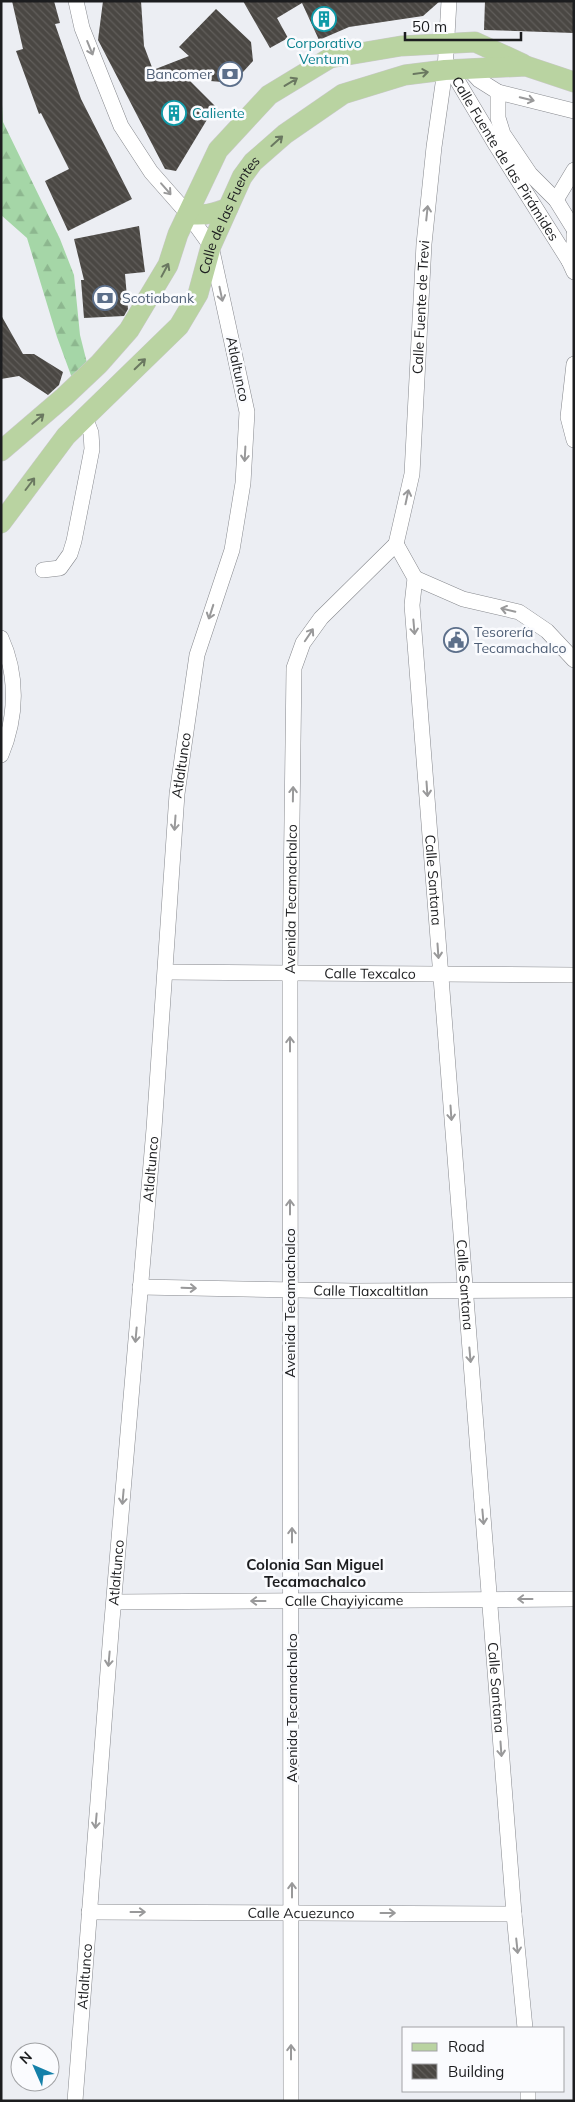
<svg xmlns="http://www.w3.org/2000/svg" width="575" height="2102" font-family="Mulish,sans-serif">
  <defs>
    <pattern id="forest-firs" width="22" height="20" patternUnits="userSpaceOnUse" patternTransform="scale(1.25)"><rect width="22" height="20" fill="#a5d6a7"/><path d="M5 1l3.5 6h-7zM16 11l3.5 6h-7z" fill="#8db78f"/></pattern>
    <pattern id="building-back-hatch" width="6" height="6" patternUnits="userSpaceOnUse" patternTransform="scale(1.25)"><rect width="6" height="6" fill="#4a4743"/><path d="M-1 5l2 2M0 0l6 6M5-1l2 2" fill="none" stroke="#615e5b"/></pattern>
  </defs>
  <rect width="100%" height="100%" fill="#eceef3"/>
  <polygon fill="url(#forest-firs)" points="1,87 3,122 60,239 74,275 80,335 88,367 72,378 57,337 27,238 1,215"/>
  <g fill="url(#building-back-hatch)">
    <polygon points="12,1 54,1 60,23 55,24 81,99 132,199 68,231 45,181 69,169 41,113 39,114 16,51 23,49"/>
    <polygon points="103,1 141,1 144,46 153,70 189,56 179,47 216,9 251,42 253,61 233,83 188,79 217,108 208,118 176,171 165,169 98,40"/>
    <polygon points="243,1 440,1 423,16 349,27 319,40 302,3 277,18 288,38 270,48"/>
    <polygon points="485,1 574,1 574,33 484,30"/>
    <polygon points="139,226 145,272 125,274 128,309 124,316 84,318 81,280 84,280 74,239"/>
    <polygon points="1,315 23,354 34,354 63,372 59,385 48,395 19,376 1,379"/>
  </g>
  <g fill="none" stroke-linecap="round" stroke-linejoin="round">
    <defs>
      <g id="minor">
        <polyline points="469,69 479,80 498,92 574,111"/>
        <path id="s1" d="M451 70 494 142 569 261 574 272"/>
        <polyline points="498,92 498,118 503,134 530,174 556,200 574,229"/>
        <polyline points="556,200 574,170"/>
        <polyline points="569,261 574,243 574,234"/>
        <polyline points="574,364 568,417 574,440"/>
        <path id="s2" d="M396 544 415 578 412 605 514 1914 525 2028"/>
        <path id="s3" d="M396 544 412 474 424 244 434 147 445 70 449 1"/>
        <polyline points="43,570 60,568 70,554 74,541 92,449 91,433 85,417"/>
        <polyline points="415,578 463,599 519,612 547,631 574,660"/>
        <path d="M1 638C18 675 17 717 1 755"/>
        <path id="s4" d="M166 972 574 975"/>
        <path id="s5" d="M140 1287 354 1291 574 1290"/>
        <path id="s6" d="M115 1602 574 1599"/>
        <path id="s7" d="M89 1912 514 1914"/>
        <polyline points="528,2091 528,2101"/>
        <path id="s8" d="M75 2101 111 1632 154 1129 177 794 197 655 232 550 243 483 247 412 211 246 188 214 151 172 121 126 82 28 76 1"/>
        <path id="s9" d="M291 2101 290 973 294 668 303 643 321 618 396 544"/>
      </g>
      <g id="major">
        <path d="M188 214C203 216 214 214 228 208"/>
        <polyline points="1,451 64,397 99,364 129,330 168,265 178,234 218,150 269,95 330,58 401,46 475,42 523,64"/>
        <path id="s10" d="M1 523 66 436 179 326 198 294 211 246 242 177 253 162 285 134 343 94 405 75 445 70 526 66 574 82"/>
      </g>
    </defs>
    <use href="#minor" stroke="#86888d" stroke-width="16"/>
    <use href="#major" stroke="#c9c9c9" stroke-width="21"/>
    <use href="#minor" stroke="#fff" stroke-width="15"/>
    <use href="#major" stroke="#b9d3a1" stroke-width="20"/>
  </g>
  <defs><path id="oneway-shaft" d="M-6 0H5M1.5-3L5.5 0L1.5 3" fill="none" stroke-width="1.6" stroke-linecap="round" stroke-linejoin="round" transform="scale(1.25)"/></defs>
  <g stroke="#99999a">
    <use href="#oneway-shaft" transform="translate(90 48) rotate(68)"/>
    <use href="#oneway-shaft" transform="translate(527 99) rotate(14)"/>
    <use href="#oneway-shaft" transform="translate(166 189) rotate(49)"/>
    <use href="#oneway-shaft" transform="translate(427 213) rotate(-84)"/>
    <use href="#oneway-shaft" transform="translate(221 294) rotate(78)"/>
    <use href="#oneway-shaft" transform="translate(245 454) rotate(93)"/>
    <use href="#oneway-shaft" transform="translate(407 497) rotate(-78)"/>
    <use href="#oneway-shaft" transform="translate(508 610) rotate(-167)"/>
    <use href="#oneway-shaft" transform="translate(211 612) rotate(108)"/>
    <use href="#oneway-shaft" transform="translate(414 627) rotate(85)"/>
    <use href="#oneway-shaft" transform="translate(309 635) rotate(-56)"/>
    <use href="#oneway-shaft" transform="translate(427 789) rotate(86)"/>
    <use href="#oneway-shaft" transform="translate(293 794) rotate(-89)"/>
    <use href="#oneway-shaft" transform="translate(175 823) rotate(94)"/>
    <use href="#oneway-shaft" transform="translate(438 951) rotate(86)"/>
    <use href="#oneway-shaft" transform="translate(290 1044) rotate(-90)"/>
    <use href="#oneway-shaft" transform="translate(451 1113) rotate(86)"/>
    <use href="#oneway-shaft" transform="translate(290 1207) rotate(-90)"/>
    <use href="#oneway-shaft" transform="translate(189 1288) rotate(2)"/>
    <use href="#oneway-shaft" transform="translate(136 1335) rotate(95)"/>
    <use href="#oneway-shaft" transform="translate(470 1355) rotate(85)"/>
    <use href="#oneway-shaft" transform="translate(123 1497) rotate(95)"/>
    <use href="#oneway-shaft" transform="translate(483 1517) rotate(85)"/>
    <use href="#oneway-shaft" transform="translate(292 1535) rotate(-90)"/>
    <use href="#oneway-shaft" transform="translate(525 1599) rotate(-180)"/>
    <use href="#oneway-shaft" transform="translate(258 1601) rotate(180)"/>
    <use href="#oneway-shaft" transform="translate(109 1659) rotate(95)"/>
    <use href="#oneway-shaft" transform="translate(501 1749) rotate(86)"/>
    <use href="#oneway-shaft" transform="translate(96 1821) rotate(95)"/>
    <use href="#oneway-shaft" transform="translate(292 1890) rotate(-90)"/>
    <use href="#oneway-shaft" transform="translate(138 1912)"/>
    <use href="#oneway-shaft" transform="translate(388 1913)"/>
    <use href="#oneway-shaft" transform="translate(517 1946) rotate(84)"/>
    <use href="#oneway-shaft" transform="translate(291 2052) rotate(-90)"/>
  </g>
  <g stroke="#6a7860">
    <use href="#oneway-shaft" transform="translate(421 73) rotate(-8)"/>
    <use href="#oneway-shaft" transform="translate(291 82) rotate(-31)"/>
    <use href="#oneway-shaft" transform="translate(277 141) rotate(-42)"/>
    <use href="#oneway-shaft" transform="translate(165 270) rotate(-62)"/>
    <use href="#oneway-shaft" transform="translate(140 364) rotate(-44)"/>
    <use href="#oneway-shaft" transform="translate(38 419) rotate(-40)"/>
    <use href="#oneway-shaft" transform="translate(30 484) rotate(-53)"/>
  </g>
  <defs>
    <symbol id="building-ring" viewBox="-11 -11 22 22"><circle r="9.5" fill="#fafbfe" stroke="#0f9aa8" stroke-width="1.5"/><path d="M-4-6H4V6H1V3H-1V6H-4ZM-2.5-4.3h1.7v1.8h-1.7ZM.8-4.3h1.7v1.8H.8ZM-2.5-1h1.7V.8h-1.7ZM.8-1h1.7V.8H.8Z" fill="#0f9aa8"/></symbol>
    <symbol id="bank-ring" viewBox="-11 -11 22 22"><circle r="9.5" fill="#fafbfe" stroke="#5c6f8a" stroke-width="1.5"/><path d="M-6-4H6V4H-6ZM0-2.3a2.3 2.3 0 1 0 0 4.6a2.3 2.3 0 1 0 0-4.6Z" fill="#5c6f8a"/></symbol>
    <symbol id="civic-ring" viewBox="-11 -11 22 22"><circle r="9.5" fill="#fafbfe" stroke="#5c6f8a" stroke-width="1.5"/><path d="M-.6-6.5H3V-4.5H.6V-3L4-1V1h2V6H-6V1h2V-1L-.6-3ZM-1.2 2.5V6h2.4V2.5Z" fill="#5c6f8a"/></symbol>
  </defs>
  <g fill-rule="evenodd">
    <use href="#building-ring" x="310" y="5" width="28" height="28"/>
    <use href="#bank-ring" x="216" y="60" width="28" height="28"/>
    <use href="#building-ring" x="160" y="99" width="28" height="28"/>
    <use href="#bank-ring" x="91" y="284" width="28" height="28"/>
    <use href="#civic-ring" x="442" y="626" width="28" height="28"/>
  </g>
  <g text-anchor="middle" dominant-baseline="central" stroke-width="5" stroke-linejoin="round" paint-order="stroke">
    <g font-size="14" fill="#0d838f" stroke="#fafbfe">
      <text x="324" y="43">Corporativo<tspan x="324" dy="16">Ventum</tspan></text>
      <text x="192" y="113" text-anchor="start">Caliente</text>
    </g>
    <g font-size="14" fill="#4e5e75" stroke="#fafbfe" text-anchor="start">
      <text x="212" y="74" text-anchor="end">Bancomer</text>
      <text x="122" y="298">Scotiabank</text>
      <text x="474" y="632">Tesorería<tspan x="474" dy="16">Tecamachalco</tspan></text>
    </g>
    <g font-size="14" fill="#1c1d1f" stroke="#fafbfe">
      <text stroke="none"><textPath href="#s1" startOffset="104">Calle Fuente de las Pirámides</textPath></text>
      <text stroke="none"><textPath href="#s10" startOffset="389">Calle de las Fuentes</textPath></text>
      <text stroke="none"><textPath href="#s3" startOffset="239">Calle Fuente de Trevi</textPath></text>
      <text transform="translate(238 369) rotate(78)">Atlaltunco</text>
      <text stroke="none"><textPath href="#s8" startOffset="1340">Atlaltunco</textPath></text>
      <text stroke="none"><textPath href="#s2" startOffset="342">Calle Santana</textPath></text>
      <text stroke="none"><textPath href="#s9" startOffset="1202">Avenida Tecamachalco</textPath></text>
      <text stroke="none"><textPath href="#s4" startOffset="204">Calle Texcalco</textPath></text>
      <text stroke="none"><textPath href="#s8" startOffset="935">Atlaltunco</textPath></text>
      <text stroke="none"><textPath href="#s2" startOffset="748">Calle Santana</textPath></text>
      <text stroke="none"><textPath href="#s5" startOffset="231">Calle Tlaxcaltitlan</textPath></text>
      <text transform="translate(290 1303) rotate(-90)">Avenida Tecamachalco</text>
      <text stroke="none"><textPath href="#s8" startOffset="530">Atlaltunco</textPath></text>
      <text stroke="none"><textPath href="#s6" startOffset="229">Calle Chayiyicame</textPath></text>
      <text stroke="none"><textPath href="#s2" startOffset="1152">Calle Santana</textPath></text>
      <text transform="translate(292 1708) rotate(-90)">Avenida Tecamachalco</text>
      <text stroke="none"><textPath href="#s7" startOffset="212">Calle Acuezunco</textPath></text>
      <text stroke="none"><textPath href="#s8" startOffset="125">Atlaltunco</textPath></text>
    </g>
    <g font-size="15" font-weight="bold" fill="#1c1d1f" stroke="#fafbfe">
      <text x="315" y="1564">Colonia San Miguel<tspan x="315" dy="17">Tecamachalco</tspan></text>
    </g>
  </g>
  <rect width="575" height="2102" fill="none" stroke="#1c1d1f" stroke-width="5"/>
  <rect x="402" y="2027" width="162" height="65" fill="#fafbfe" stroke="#a1a2a5"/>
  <rect x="412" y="2043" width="25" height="8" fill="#b9d3a1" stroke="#a1a2a5"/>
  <text x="448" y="2052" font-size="15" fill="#1c1d1f">Road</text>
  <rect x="412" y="2064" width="25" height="15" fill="url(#building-back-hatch)" stroke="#a1a2a5"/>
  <text x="448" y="2077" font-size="15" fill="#1c1d1f">Building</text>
  <g transform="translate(35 2067) rotate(315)"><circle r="24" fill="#fafbfe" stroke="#a1a2a5"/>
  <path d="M0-4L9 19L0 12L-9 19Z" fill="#1480a9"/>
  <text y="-8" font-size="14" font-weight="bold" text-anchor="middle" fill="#1c1d1f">N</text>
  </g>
  <path d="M405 32v8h116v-8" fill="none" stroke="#1c1d1f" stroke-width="2.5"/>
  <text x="412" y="32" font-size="15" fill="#1c1d1f" stroke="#fafbfe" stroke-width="4" paint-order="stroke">50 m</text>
</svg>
